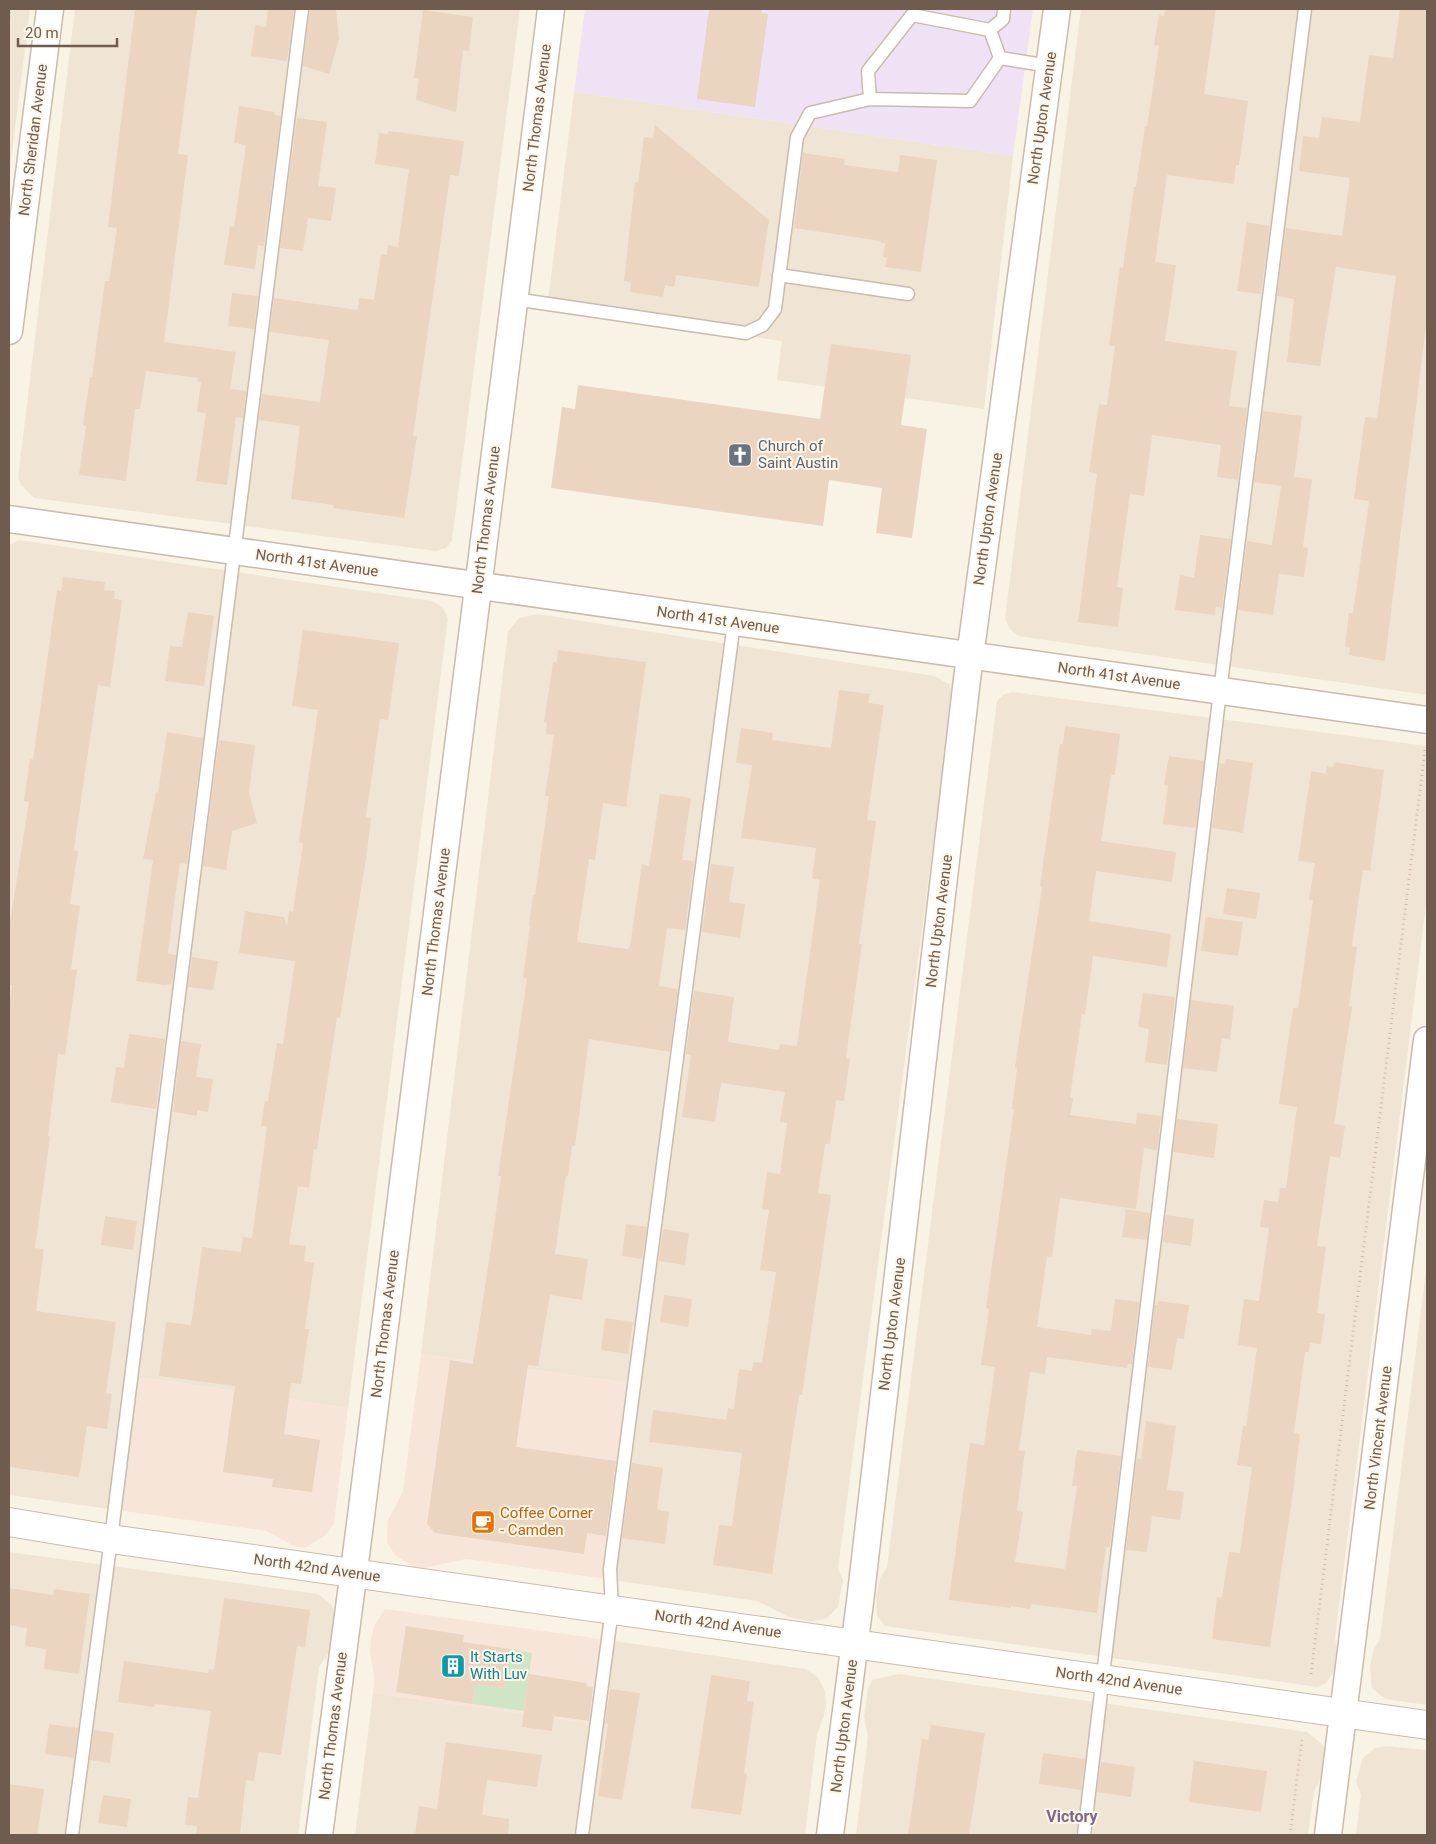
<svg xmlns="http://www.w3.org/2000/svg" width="1436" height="1844" font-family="Roboto,sans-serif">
  <rect width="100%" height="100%" fill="#f9f3e5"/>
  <g fill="#f0e5d5">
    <polygon points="9,9 30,9 9,177"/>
    <polygon points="75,9 520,9 452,541 446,548 436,551 34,498 21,485 18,478"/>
    <polygon points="1081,9 1427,9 1427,695 1018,636 1010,629 1005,619"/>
    <polygon points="574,92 1013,156 984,409 777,380 782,341 547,309"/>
    <polygon points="19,540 432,601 442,607 448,618 348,1408 140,1377 124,1511 9,1495 9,545"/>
    <polygon points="538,614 934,676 949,684 953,694 838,1569 843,1580 838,1607 827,1618 811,1622 789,1617 757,1601 605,1579 628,1383 421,1354 508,632 519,618"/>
    <polygon points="1012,692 1427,746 1427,897 1335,1638 1338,1654 1336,1668 1326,1683 1318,1687 885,1626 877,1616 876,1595 880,1578 887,1567 997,701 1003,695"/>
    <polygon points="1427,1262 1427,1705 1385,1699 1372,1688 1370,1667 1374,1649 1380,1639"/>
    <polygon points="9,1552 318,1594 333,1606 336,1627 330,1651 319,1667 298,1835 9,1835"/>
    <polygon points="608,1640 805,1669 817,1676 825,1691 826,1703 824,1716 817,1734 805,1835 355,1835 373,1693 596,1724"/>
    <polygon points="899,1674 1307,1732 1323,1745 1326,1756 1322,1775 1314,1791 1308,1835 856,1835 868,1737 864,1717 868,1689 872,1680"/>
    <polygon points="1386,1746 1427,1750 1427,1835 1356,1835 1361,1795 1356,1781 1363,1758 1375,1748"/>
  </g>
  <g fill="#f8e5da">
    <polygon points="421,1354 628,1383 605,1579 466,1559 424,1568 413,1566 395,1555 387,1542 388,1520 403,1491"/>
    <polygon points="140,1377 348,1408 334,1523 326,1535 305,1548 294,1546 266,1531 124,1511"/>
    <polygon points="385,1609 608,1640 597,1725 373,1693 374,1677 370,1650 371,1638 374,1626"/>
  </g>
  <polygon fill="#f0e2f5" points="585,9 1033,9 1013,156 574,92"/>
  <polygon fill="#d0e5c6" points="510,1649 532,1653 524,1711 472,1704 475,1684 504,1688"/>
  <g fill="#ebd4c0">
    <polygon points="135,9 197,9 178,154 188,155 164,342 236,352 230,389 246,391 243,418 236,417 227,485 196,481 206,413 197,412 201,382 197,382 198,378 146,371 140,409 135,409 126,481 79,475 86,426 83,425 90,377 92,377 105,281 109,281 117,228 108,227"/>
    <polygon points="268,9 294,9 287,61 251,56 255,25 266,27"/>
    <polygon points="310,9 336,9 339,39 329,74 303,66"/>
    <polygon points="709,9 762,9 761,13 768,14 755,107 697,99"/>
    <polygon points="1165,9 1216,9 1204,94 1248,101 1239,165 1236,165 1234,184 1167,175 1155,262 1176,265 1165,341 1237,351 1229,406 1247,408 1238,480 1217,477 1221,445 1152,435 1144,496 1130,494 1117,587 1123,588 1118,627 1078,622 1097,474 1089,472 1099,404 1107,405 1115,346 1109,346 1120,267 1123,268 1134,187 1136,187 1145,126 1147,126 1159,46 1154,45 1159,15 1164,16"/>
    <polygon points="1400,9 1427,9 1427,317 1385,661 1349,655 1350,648 1345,647 1349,613 1353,613 1369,501 1354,499 1365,417 1377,418 1396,276 1336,267 1320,366 1287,362 1294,299 1277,296 1286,228 1342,236 1350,178 1299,171 1303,136 1319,138 1322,117 1360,122 1369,55 1393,58"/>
    <polygon points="423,10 473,17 469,51 463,50 456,112 416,100 419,78 414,78"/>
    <polygon points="239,106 275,112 274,115 281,116 264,246 258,245 255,269 224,265 230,226 234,227 246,145 234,143"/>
    <polygon points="297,118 327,122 318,186 336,188 331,221 308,218 303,251 280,248"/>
    <polygon points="655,125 769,220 759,287 676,275 674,287 665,285 663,297 630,292 631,282 624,281 635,182 638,182 644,137 653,138"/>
    <polygon points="388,131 464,141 459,176 450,175 413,436 417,436 404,518 333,508 334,505 291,499 300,426 259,420 262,394 320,402 329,340 270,332 274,298 358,310 359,298 374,300 381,254 387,255 388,245 398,247 409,169 375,164 379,133 388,134"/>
    <polygon points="803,153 845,159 844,165 898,172 900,155 937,160 921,272 885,267 887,258 883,257 885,243 881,243 881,241 794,228"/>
    <polygon points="1247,222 1270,226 1261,294 1237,291"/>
    <polygon points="232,293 258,296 254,329 228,326"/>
    <polygon points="831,344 911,355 901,425 927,429 912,538 876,533 882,488 829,480 823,526 551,488 562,407 575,409 578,385 820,419"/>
    <polygon points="1263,411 1302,416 1294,477 1312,479 1303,547 1308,548 1304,577 1279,574 1273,615 1238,610 1247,541 1272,545 1281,486 1254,482"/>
    <polygon points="1200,535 1231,539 1222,608 1216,607 1215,615 1175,610 1180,575 1194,578"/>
    <polygon points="63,577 105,582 104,590 115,591 114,599 122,600 110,687 98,685 77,827 74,850 78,851 70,904 80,906 71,969 77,970 65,1055 58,1054 48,1136 50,1137 35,1248 44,1249 36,1311 116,1322 106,1393 112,1394 107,1429 87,1426 79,1477 9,1467 9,1011 12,985 9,985 9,929 29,802 24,801 30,759 33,760 57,590 61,591"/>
    <polygon points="188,612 214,616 204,686 165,681 170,646 182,647"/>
    <polygon points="303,630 399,643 388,720 380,719 366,817 371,818 367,852 340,1018 337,1017 317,1149 314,1149 309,1188 298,1186 289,1244 306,1246 304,1261 314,1263 305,1329 309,1329 301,1384 291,1383 284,1434 320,1440 312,1492 272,1487 273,1479 223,1472 235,1386 159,1376 166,1322 191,1325 202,1247 241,1252 243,1237 252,1238 267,1126 261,1126 265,1101 268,1101 277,1043 283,1044 295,961 239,953 245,911 284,917 287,926 289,911 293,912 303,843 299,842 318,710 292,706"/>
    <polygon points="558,650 646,662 626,807 603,803 595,860 589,859 577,942 628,949 630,946 642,864 649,866 660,794 691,798 682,860 694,861 685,930 667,928 659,986 678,989 670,1052 589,1039 575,1146 572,1146 568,1176 566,1176 555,1254 588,1259 582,1300 550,1295 538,1366 528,1365 516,1447 616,1461 606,1536 587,1533 584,1554 435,1533 427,1524 450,1360 473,1364 491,1248 501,1176 498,1176 527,978 523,978 530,925 529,925 533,895 535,895 549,796 545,796 554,735 546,734 547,723 544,722 553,662 557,662"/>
    <polygon points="839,690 870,694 868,703 884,705 867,820 876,821 859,944 862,944 846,1058 850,1059 844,1101 836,1100 830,1144 825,1144 818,1193 831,1195 802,1395 799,1395 772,1574 713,1565 719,1525 732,1526 742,1453 649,1442 653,1410 726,1420 728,1408 734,1409 739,1369 752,1371 753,1362 762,1363 776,1272 760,1270 769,1210 762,1209 767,1172 780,1174 787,1123 780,1122 785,1092 721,1083 715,1122 682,1117 691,1055 686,1054 694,991 734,997 728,1042 779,1050 780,1044 797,1046 820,880 812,878 816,848 741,838 752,765 736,763 741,728 773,733 772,740 831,748"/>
    <polygon points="1065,726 1120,734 1115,775 1111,775 1101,841 1176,852 1172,882 1096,871 1089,921 1171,934 1167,967 1093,956 1085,1015 1082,1014 1070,1098 1073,1098 1070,1115 1136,1124 1137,1113 1161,1116 1157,1150 1144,1148 1136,1209 1060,1198 1052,1257 1047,1256 1037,1327 1091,1335 1092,1329 1111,1331 1115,1299 1139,1302 1132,1364 1128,1364 1127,1368 1047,1357 1045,1374 1030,1372 1019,1450 1025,1451 1017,1511 1023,1512 1015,1562 1065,1569 1077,1486 1072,1486 1077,1450 1121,1456 1110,1547 1106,1547 1097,1613 1031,1604 1030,1609 1011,1606 1011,1608 949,1600 970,1443 984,1445 995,1367 981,1365 989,1309 986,1308 1014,1109 1012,1109 1017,1068 1015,1067 1042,887 1040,886 1060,744 1063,744"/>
    <polygon points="167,732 203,738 187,864 180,863 173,912 168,954 176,955 172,984 164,985 136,981 153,860 143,859 156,792 158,793"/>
    <polygon points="219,740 255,745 249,793 257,823 232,831 226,870 203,866"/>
    <polygon points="1169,756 1204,761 1196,826 1194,828 1163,824 1168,786 1164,785"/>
    <polygon points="1226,759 1253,763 1243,833 1212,828 1220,763 1225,764"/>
    <polygon points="1334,762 1384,770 1370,871 1363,870 1352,946 1357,947 1349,1006 1352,1007 1334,1124 1345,1126 1340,1158 1330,1156 1317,1246 1326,1247 1317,1313 1325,1314 1321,1344 1310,1343 1309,1352 1305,1352 1294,1433 1300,1434 1293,1492 1270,1647 1212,1639 1217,1597 1222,1598 1229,1552 1240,1553 1252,1467 1237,1465 1243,1426 1246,1426 1257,1348 1238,1345 1244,1299 1259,1301 1269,1228 1260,1227 1264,1200 1278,1202 1280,1188 1286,1188 1297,1107 1279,1104 1293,1008 1298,1008 1313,900 1309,900 1315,863 1298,861 1311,771 1326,774 1327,766 1333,767"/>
    <polygon points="711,864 734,867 729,902 745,904 740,938 702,932"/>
    <polygon points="1227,888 1260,893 1256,919 1223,914"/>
    <polygon points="1206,917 1243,922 1238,956 1201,951"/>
    <polygon points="192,957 218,961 213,990 188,987"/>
    <polygon points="1143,993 1175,997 1167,1065 1145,1062 1149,1029 1138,1027"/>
    <polygon points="1191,1000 1234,1006 1230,1039 1222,1038 1217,1072 1183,1068"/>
    <polygon points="129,1034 165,1039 156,1109 111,1102 116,1067 124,1068"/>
    <polygon points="181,1041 201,1044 196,1077 213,1079 208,1112 197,1110 197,1116 173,1112"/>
    <polygon points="1177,1119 1218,1124 1214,1158 1173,1152"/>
    <polygon points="1126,1209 1150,1213 1147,1240 1122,1237"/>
    <polygon points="1166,1215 1194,1219 1191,1246 1163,1242"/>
    <polygon points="105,1216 137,1221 133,1250 101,1245"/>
    <polygon points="626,1224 647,1227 642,1259 622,1256"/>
    <polygon points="663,1229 689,1233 685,1265 659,1261"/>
    <polygon points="664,1295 692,1299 688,1327 660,1322"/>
    <polygon points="1158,1301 1189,1305 1184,1339 1177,1338 1172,1370 1148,1367 1155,1305 1157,1305"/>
    <polygon points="605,1318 633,1322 628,1354 601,1350"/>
    <polygon points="1146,1421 1176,1426 1167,1490 1184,1492 1180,1520 1152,1516 1147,1552 1126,1550 1137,1458 1141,1459"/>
    <polygon points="632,1463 663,1468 657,1510 669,1512 665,1544 622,1538"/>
    <polygon points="9,1588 53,1595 54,1589 90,1594 79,1674 44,1669 46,1649 25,1646 27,1628 9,1625"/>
    <polygon points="224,1598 310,1610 305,1647 297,1646 281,1755 259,1752 254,1781 246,1780 240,1835 196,1835 197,1826 185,1825 188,1797 198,1798 211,1711 155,1704 154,1707 118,1702 124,1661 208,1673 209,1669 214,1670"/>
    <polygon points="406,1626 464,1635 463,1642 510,1649 504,1688 475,1684 472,1704 396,1692"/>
    <polygon points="529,1674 587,1683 586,1686 593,1687 589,1721 554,1716 552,1731 522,1727"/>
    <polygon points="711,1675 750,1681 747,1701 754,1702 744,1773 747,1774 741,1815 691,1808"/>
    <polygon points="610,1689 640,1693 622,1800 598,1796 608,1724 605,1723"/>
    <polygon points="49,1724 78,1728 74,1758 45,1754"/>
    <polygon points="931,1725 985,1733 969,1835 908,1835 922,1739 928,1740"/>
    <polygon points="94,1730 114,1733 110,1763 90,1760"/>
    <polygon points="446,1742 542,1755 537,1787 487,1780 482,1815 509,1819 508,1835 415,1835 419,1806 437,1809"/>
    <polygon points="1043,1753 1085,1759 1081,1790 1039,1784"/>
    <polygon points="1194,1761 1267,1771 1261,1812 1189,1802"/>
    <polygon points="1101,1762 1135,1767 1131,1797 1097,1792"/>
    <polygon points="9,1784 44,1789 37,1835 9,1835"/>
    <polygon points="103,1795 131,1799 127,1827 98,1823"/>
  </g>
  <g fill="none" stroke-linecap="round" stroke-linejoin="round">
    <defs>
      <g id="service">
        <polyline points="990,30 1003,19 1004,9"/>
        <polyline points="1000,58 1050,66"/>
        <polyline points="779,275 908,294"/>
        <polyline points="514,299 746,333 763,325 775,309 797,137 810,113 870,99 970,101 1000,58 990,30 912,15 868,71 870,99"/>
        <polyline points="72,1835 111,1539 302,9"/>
        <polyline points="582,1835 612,1609 610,1569 734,622"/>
        <polyline points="1084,1835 1220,691 1305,9"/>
      </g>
      <g id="minor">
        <polyline points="9,331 50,9"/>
        <polyline points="9,519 1427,720"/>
        <polyline points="319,1835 359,1532 551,9"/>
        <polyline points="830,1835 860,1602 967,679 1057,9"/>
        <polyline points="1328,1835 1427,1040"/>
      </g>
      <polyline id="tertiary" points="9,1522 111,1539 1427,1725"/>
    </defs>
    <use href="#service" stroke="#c9bbad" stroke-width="15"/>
    <use href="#minor" stroke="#c9bbad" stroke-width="29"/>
    <use href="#tertiary" stroke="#c9bbad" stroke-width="30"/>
    <g stroke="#d0b8a4" stroke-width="3" stroke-dasharray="1 4" stroke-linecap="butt">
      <polyline points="9,18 10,9"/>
      <polyline points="1311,1674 1425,750"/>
      <polyline points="1290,1835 1302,1739"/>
    </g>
    <use href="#service" stroke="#fff" stroke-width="12"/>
    <use href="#minor" stroke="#fff" stroke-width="26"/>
    <use href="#tertiary" stroke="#fff" stroke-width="28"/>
  </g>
  <defs>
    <symbol id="church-square" viewBox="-11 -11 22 22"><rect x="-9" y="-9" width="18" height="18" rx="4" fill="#6b7280" stroke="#fdf7eb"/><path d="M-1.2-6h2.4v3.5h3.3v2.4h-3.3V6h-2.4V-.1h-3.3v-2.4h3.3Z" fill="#fff"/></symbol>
    <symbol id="cafe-square" viewBox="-11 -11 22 22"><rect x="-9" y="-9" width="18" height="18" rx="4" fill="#e8710a" stroke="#fdf7eb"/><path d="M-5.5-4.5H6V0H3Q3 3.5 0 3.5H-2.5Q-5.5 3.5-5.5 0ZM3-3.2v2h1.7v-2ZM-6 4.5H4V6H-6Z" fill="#fff"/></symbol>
    <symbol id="building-square" viewBox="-11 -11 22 22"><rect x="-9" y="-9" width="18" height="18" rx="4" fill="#0f9aa8" stroke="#fdf7eb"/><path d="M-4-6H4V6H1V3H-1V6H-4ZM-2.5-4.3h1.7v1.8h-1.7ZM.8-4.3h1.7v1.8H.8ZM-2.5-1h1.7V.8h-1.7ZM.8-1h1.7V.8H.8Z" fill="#fff"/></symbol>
  </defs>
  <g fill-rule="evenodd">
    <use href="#church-square" x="726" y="441" width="28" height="28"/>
    <use href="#cafe-square" x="469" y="1508" width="28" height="28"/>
    <use href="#building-square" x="439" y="1652" width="28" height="28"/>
  </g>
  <g text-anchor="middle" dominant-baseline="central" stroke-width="4" stroke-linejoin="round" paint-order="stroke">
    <g font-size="15" fill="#6f5c4e" stroke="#fdf7eb">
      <text transform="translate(537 118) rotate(-83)">North Thomas Avenue</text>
      <text transform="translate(1042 118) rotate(-82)">North Upton Avenue</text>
      <text transform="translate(33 140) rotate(-83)">North Sheridan Avenue</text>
      <text transform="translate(988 519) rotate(-82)">North Upton Avenue</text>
      <text transform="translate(486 520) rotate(-83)">North Thomas Avenue</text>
      <text transform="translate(317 563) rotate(8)">North 41st Avenue</text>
      <text transform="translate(718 620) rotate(8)">North 41st Avenue</text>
      <text transform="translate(1119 676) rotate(8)">North 41st Avenue</text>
      <text transform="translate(939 921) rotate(-83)">North Upton Avenue</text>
      <text transform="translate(436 922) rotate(-83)">North Thomas Avenue</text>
      <text transform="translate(385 1324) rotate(-83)">North Thomas Avenue</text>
      <text transform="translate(892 1324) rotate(-83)">North Upton Avenue</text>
      <text transform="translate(1378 1438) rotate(-83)">North Vincent Avenue</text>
      <text transform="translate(317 1568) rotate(8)">North 42nd Avenue</text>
      <text transform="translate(718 1624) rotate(8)">North 42nd Avenue</text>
      <text transform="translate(1119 1681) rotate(8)">North 42nd Avenue</text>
      <text transform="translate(333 1726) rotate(-83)">North Thomas Avenue</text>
      <text transform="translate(844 1726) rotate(-83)">North Upton Avenue</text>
    </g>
    <g font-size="15" fill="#5b616d" stroke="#fdf7eb" text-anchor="start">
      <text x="758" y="446">Church of<tspan x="758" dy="17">Saint Austin</tspan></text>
    </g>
    <g font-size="15" fill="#c56008" stroke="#fdf7eb" text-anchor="start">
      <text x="500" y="1513">Coffee Corner<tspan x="500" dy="17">- Camden</tspan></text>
    </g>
    <g font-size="15" fill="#0d838f" stroke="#fdf7eb" text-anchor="start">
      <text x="470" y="1657">It Starts<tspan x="470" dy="17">With Luv</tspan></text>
    </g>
    <g font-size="16" font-weight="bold" fill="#81668c" stroke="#fdf7eb">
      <text x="1072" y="1816">Victory</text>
    </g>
  </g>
  <rect width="1436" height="1844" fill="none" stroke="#6f5c4e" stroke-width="20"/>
  <path d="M18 38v8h99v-8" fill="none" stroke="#6f5c4e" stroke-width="2.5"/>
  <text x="25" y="38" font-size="15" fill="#6f5c4e" stroke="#fdf7eb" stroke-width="4" paint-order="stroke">20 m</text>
</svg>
